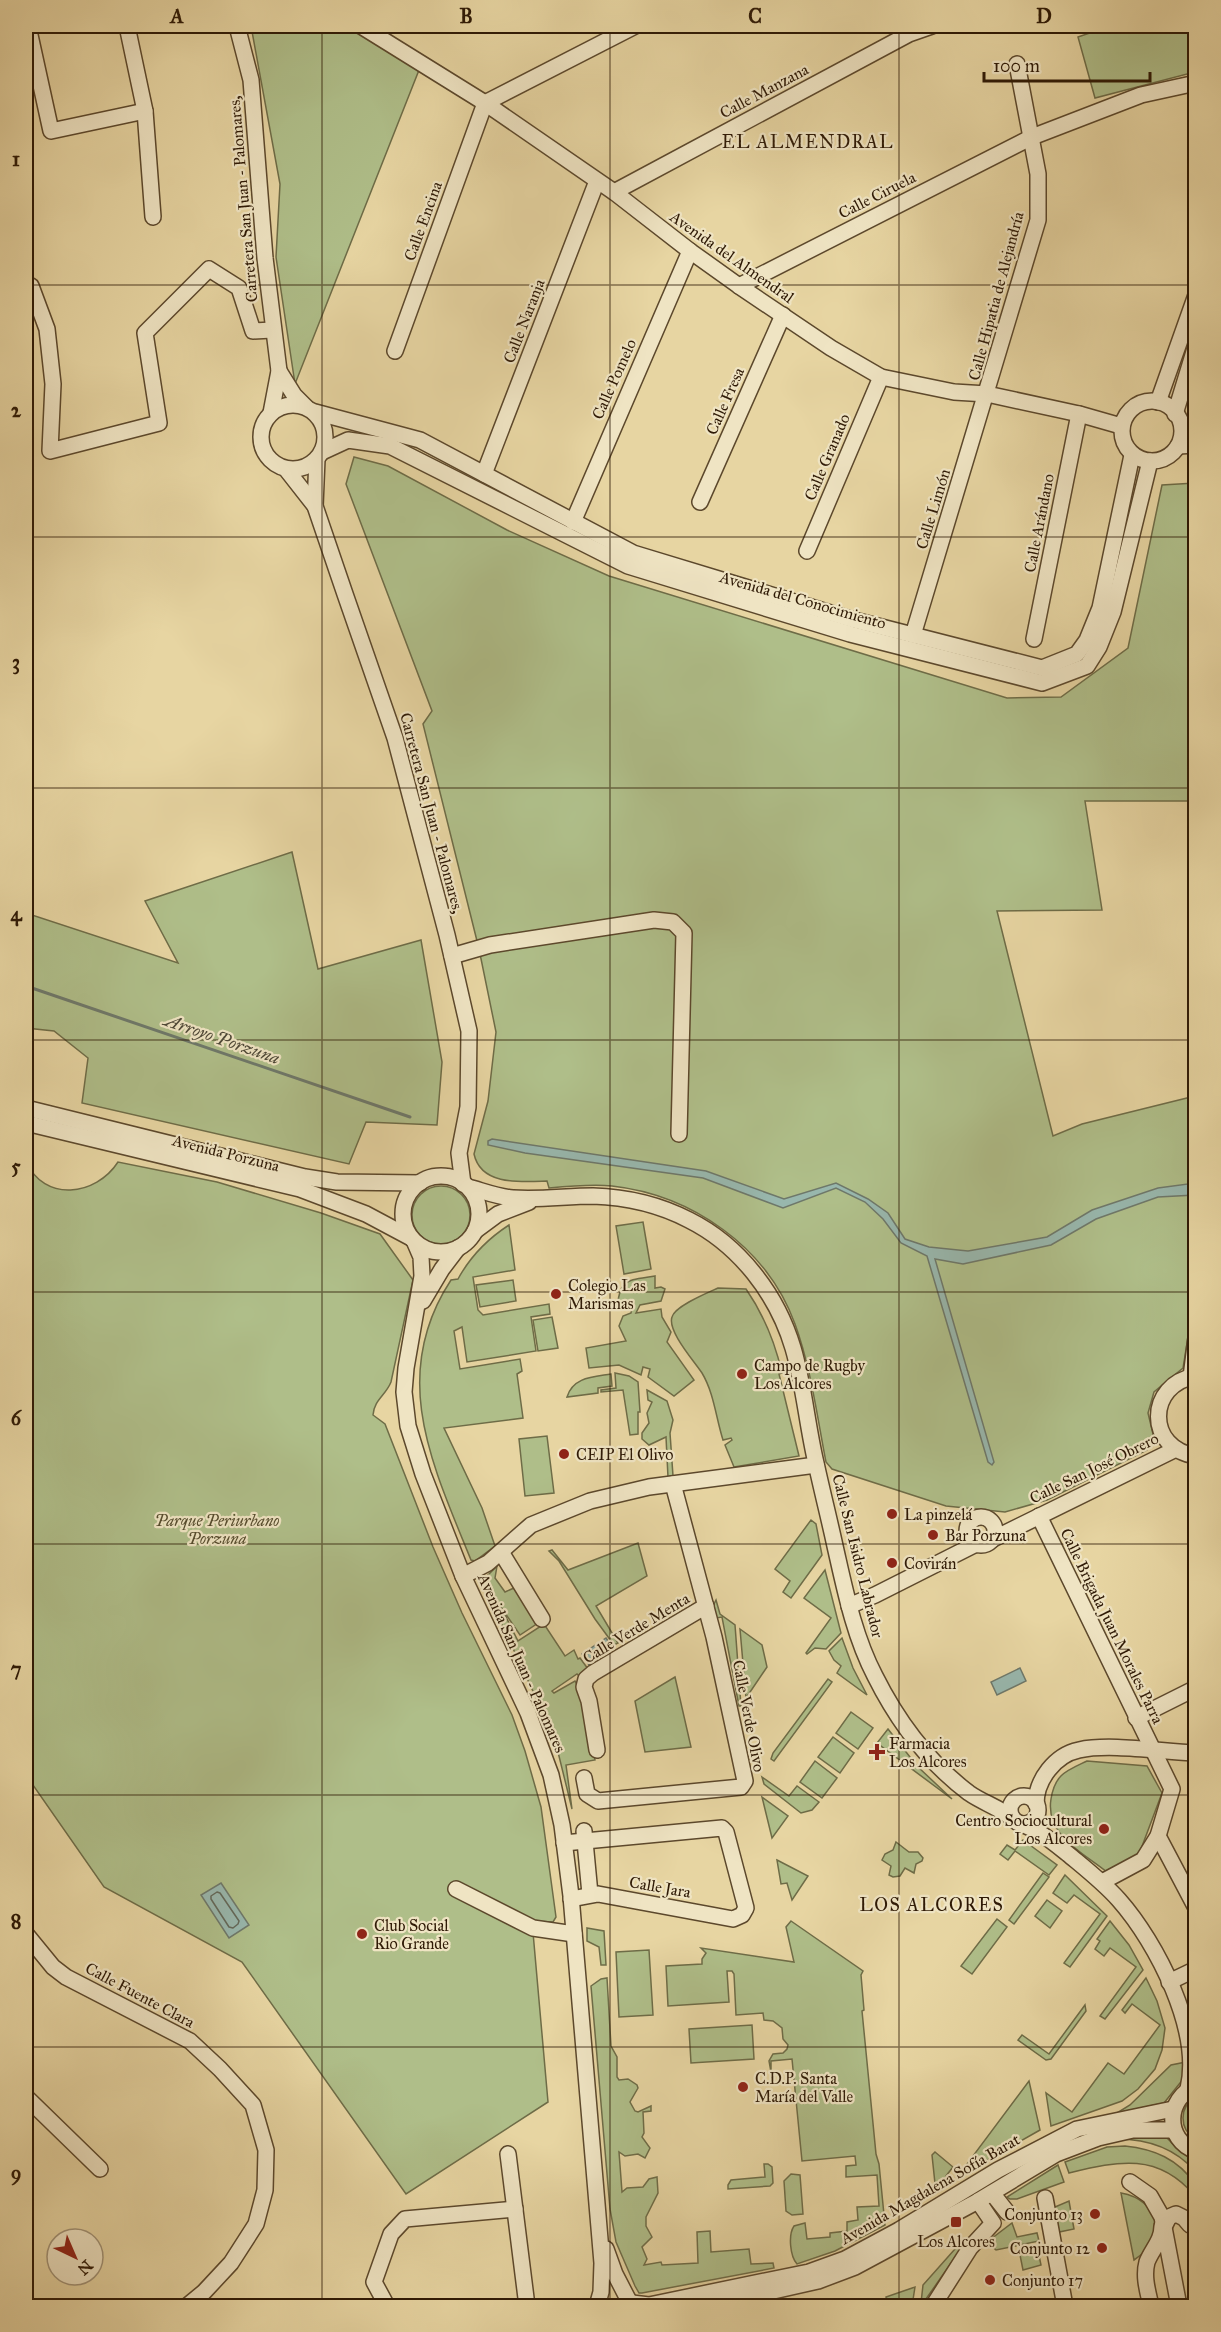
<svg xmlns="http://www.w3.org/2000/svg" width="1221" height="2332" font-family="'IM FELL Great Primer',serif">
  <rect width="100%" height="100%" fill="#e7d5a2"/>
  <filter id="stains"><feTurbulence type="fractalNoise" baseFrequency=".00333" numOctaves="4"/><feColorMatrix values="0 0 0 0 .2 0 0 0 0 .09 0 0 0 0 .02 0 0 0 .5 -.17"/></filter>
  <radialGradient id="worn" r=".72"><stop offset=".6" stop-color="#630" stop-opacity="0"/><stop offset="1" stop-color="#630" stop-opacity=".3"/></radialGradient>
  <g fill="#afbe89" stroke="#6e6c47" stroke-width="1.5">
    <polygon points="251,26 351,26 419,70 295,384 276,257 280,184"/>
    <polygon points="1110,26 1195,26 1195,72 1095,98 1078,37"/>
    <path d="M354 457 388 466 507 530 609 576 1007 698 1061 697 1128 648 1162 485 1195 483V801H1085L1102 910 997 911 1053 1136 1082 1124 1195 1096V1293L1183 1368 1154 1392 1148 1413 1153 1434 1147 1450 1047 1500 1005 1512 946 1506 832 1469 826 1462C817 1416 811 1368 795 1324 767 1247 692 1195 612 1186 591 1184 570 1186 549 1188L547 1181C521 1182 481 1186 474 1154L488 1101 496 1032 479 949 423 724 432 711 346 484Z"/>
    <polygon points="292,852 318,969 421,940 442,1062 437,1125 366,1122 349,1164 82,1103 88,1058 54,1031 26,1028 26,913 178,963 145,901"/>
    <path d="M26 1161C44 1203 96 1196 118 1162L217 1182 321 1213 380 1234 413 1280 391 1382C386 1395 374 1400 373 1415L385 1424 433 1547 462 1613 512 1715 525 1751 541 1807 556 1917 553 1922 532 1921 548 2102 406 2194 242 1962 104 1887 26 1775Z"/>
    <circle cx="441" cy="1215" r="29"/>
    <polygon points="643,1222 651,1269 624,1274 616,1226"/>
    <path d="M509 1225 515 1270 473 1277 478 1310 483 1315 549 1304 550 1314 531 1317 536 1351 467 1362 462 1327 454 1331 460 1369 520 1359 522 1371 517 1374 523 1418 444 1428 482 1508 495 1546 475 1561 471 1560C433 1466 388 1376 451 1280L458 1279C470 1257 489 1238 509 1225Z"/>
    <path d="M655 1276V1288L661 1287 665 1289 661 1301 640 1305 636 1313 661 1309 662 1317 671 1332 667 1342 694 1380 674 1396 648 1377 650 1369 643 1367 641 1375 619 1365 589 1368 586 1348 626 1341 619 1326 623 1316 631 1313 633 1303 627 1304 621 1309 617 1304C619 1298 619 1291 623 1286 628 1278 646 1278 655 1276Z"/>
    <polygon points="513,1280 516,1301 480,1307 476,1285"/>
    <path d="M718 1288 746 1289C764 1315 775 1342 782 1373L779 1374 799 1456 734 1467 725 1445 732 1440 731 1438 723 1440C716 1418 714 1393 702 1373 695 1362 667 1331 672 1317 675 1306 707 1293 718 1288Z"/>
    <polygon points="552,1317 558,1348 538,1351 533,1320"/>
    <polygon points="615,1373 629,1376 638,1382 640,1412 638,1412 638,1434 630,1435 623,1390 601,1392 601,1390 616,1388"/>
    <path d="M611 1374 612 1386 598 1388V1393L567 1397C573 1377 593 1377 611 1374Z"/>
    <polygon points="647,1390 667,1401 673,1420 670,1433 673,1476 668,1477 666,1437 649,1445 642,1439 642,1433 649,1423 647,1413 652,1402 648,1400"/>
    <polygon points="547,1436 554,1493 525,1496 519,1439"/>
    <polygon points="811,1520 816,1524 822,1555 791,1598 783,1592 790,1581 775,1569"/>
    <polygon points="638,1543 647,1576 596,1606 618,1643 614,1645 595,1619 559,1561 549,1551 552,1550 568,1570"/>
    <polygon points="497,1566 495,1578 505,1592 514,1588 538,1623 520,1635 501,1607 518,1641 544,1624 565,1656 574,1650 578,1659 580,1658 588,1669 615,1651 618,1655 580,1677 577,1674 552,1691 554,1693 575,1681 584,1697 595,1760 566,1765 572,1809 558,1752 539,1704 488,1595 487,1576"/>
    <polygon points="825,1570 841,1633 826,1649 815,1648 807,1654 806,1653 831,1618 804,1598"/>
    <polygon points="716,1600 720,1614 735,1625 741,1706 739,1706 722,1617 716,1618 713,1606"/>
    <polygon points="740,1629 762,1645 767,1667 746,1698"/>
    <polygon points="842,1638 853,1668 867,1695 837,1673 841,1666 834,1660 829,1651"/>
    <polygon points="675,1677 691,1747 645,1752 635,1701"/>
    <polygon points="828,1679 832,1682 774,1761 771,1759 773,1753"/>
    <polygon points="851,1712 873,1728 858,1749 836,1733"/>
    <polygon points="888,1729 917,1766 952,1799 877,1743"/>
    <polygon points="833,1737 854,1753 840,1773 818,1757"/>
    <polygon points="815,1761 837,1778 822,1798 800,1782"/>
    <path d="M1087 1761 1147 1766 1162 1793 1138 1857 1108 1873C1084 1853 1045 1836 1051 1799 1055 1774 1066 1771 1087 1761Z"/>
    <polygon points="762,1777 789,1796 797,1786 819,1802 812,1810 801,1813 764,1784"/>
    <polygon points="762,1797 788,1816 772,1838"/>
    <polygon points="1023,1840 1057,1865 1049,1875 1015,1851 1008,1860 1000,1854 1007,1845 1015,1850"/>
    <polygon points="896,1842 909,1852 918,1852 923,1858 922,1861 916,1864 914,1873 905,1868 900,1876 893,1877 889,1875 891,1866 882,1860 885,1854 893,1850"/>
    <polygon points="777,1860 808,1876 792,1900 787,1883 781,1884"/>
    <polygon points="1043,1873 1049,1877 1014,1924 1009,1920"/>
    <polygon points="1065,1875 1107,1916 1070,1967 1064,1963 1100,1914 1074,1895 1067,1903 1053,1893"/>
    <polygon points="1047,1900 1062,1911 1050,1928 1035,1916"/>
    <polygon points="997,1919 1007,1927 972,1974 961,1966"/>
    <path d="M791 1921 863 1971 861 1975 864 2010 862 2011 876 2154 879 2164 885 2225 835 2251 797 2264C790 2256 788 2235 794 2226L805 2223 807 2239 830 2237V2233L847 2231V2222L858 2220 857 2207 879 2206 877 2175 846 2177V2166L856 2165 855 2156 802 2161 792 2059 771 2061V2072L769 2061 773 2054 783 2053 787 2049 788 2045 783 2039 782 2028 773 2021 764 2020 763 2013 736 2015 734 1974 732 1971H727L729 2002 668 2006 666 1966 702 1964V1959L706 1953 701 1948 794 1962 786 1927Z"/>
    <polygon points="1110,1921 1129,1945 1143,1970 1105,2019 1100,2016 1136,1967 1110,1948 1104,1956 1095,1949 1100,1941 1097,1939"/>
    <polygon points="587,1928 604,1931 606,1965 601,1965 599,1947 587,1941"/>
    <polygon points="649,1950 653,2015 619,2017 616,1952"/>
    <polygon points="607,1978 611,2046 617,2057 617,2077 619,2080 628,2079 637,2085 638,2088 630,2102 635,2111 638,2112 651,2106 651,2111 643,2112 644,2133 642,2137 650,2148 645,2158 638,2154 625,2156 619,2152 622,2192 627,2188 643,2187 649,2179 657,2177 658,2193 646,2217 646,2226 652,2237 642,2247 647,2259 644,2265 661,2262 662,2265 698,2263 697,2232 710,2231 711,2252 749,2249 751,2264 773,2263 774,2268 642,2293 639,2293 635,2286 616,2242 610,2209 591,1986 601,1979"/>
    <polygon points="1146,1978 1157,2001 1165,2028 1162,2050 1155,2069 1138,2089 1122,2101 1051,2126 1046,2093 1072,2112 1108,2063 1124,2074 1160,2025 1132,2004 1125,2013 1122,2010"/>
    <polygon points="1085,2005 1086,2011 1051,2059 1046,2060 1018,2040 1022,2035 1049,2054"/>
    <polygon points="752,2025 754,2059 691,2063 689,2029"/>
    <polygon points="1186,2062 1184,2078 1164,2103 1117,2113 1130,2105 1171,2065"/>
    <polygon points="1029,2081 1040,2130 968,2171 964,2168"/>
    <path d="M1195 2097V2139C1179 2129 1179 2107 1195 2097Z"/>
    <path d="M1127 2136H1165L1181 2152 1195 2160V2171C1173 2146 1144 2138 1112 2139Z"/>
    <path d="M1125 2146C1154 2149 1178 2159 1195 2184V2196C1158 2152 1119 2161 1069 2173L1065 2162 1107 2147Z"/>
    <polygon points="935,2152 953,2167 946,2176 949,2185 936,2193 932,2155"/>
    <polygon points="764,2164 768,2164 772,2167 773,2183 770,2186 728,2189 728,2185 731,2180 765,2177"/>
    <polygon points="1058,2165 1064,2182 1017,2199 1010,2199 1007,2197"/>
    <polygon points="791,2174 800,2175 803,2214 792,2215 786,2211 784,2181"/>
    <path d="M1121 2193C1160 2200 1168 2238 1134 2260Z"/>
    <polygon points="1069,2201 1074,2229 1059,2232 1055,2207"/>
    <polygon points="1012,2223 1017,2237 1037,2233 1039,2241 996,2250 987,2242"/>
    <polygon points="963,2240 965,2243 926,2299 921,2303 923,2285"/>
    <polygon points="1037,2246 1041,2265 1023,2270 1019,2250"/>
    <polygon points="915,2287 912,2306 888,2306 886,2297"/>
  </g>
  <g fill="#98b7ad" stroke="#6e786a" stroke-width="1.5">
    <polygon points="492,1139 706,1171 784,1199 836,1183 868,1199 888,1213 905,1239 929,1247 968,1251 1047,1237 1092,1210 1158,1188 1195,1183 1195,1195 1158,1197 1096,1219 1051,1245 963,1264 935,1259 994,1462 992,1465 988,1462 927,1256 901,1243 883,1219 865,1202 836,1188 783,1208 703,1178 525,1153 488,1145 488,1141"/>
    <polygon points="606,1638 613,1648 589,1665 582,1654"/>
    <polygon points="1020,1668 1026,1681 997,1695 991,1682"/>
    <polygon points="221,1883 249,1925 229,1938 201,1895"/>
  </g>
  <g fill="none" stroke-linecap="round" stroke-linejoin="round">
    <polygon stroke="#636859" stroke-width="1.5" points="217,1892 220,1893 239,1921 238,1924 233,1928 229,1927 211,1899 211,1896"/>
    <polyline stroke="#6e786a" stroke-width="3" points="26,986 410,1117"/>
    <defs>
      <g id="minor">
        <polyline points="28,26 51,131 145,111"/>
        <polyline points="127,26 145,111 153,217"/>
        <polyline points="237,26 251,80 265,258 279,371 271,413"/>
        <polyline points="361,26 485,103 614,192 690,251 739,286 831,348 881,377 954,392 987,394 1079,414 1121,426"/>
        <polyline points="614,192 909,34 932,26"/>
        <polyline points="31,286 47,329 53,384 50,451 159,423 145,333 209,269 239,288 253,331 272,330"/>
        <polyline points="739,286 1032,137 1141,95 1196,83"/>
        <polyline points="395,351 485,103 635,26"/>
        <polyline points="279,371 294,395 306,407"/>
        <circle cx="1152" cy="431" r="30"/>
        <polyline points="1158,402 1196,295"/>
        <circle cx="293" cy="437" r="32"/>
        <polyline points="315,412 420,440 633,553 854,620 1042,668 1077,654 1087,640 1100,608 1132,455"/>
        <polyline points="1175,414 1196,345"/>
        <polyline points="1178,446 1196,445"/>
        <polyline points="322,452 348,440 390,446 628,566 850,634 1042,683 1087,666 1099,647 1113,612 1150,461"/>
        <polyline points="286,469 315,506 345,594 395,738 447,935 469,1031 468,1107 459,1153 463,1184"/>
        <polyline points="484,474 597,181"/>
        <polyline points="700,502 783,315"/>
        <polyline points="315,506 317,459"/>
        <polyline points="573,522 690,251"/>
        <polyline points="807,551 881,377"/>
        <polyline points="913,635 1038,220 1038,174 1017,64"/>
        <polyline points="1034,639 1079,414"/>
        <polyline points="452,956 490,945 654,920 673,922 684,933 679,1134"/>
        <polyline points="26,1108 305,1177 337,1182 420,1183"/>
        <polyline points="26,1123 300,1189 366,1214 411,1238"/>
        <circle cx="441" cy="1214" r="38"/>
        <path d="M468 1187C483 1191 498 1197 513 1198 540 1200 567 1196 593 1196 626 1197 660 1205 689 1220 739 1245 777 1294 793 1348 804 1385 807 1425 816 1463 822 1491 829 1518 835 1546 845 1590 854 1636 875 1676 897 1720 929 1763 969 1793 983 1803 1001 1808 1013 1819"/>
        <polyline points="475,1231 498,1214 529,1202"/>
        <polyline points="415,1243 421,1257 422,1276 406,1368 404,1392 408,1426 423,1474 463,1576 528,1713 551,1775 562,1825 571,1896 602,2263 601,2292 597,2306"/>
        <polyline points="423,1301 442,1269 458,1248"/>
        <path d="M1196 1376C1146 1384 1146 1449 1196 1456"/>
        <polyline points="1191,1377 1196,1338"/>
        <polyline points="1039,1516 1172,1789 1158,1836 1143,1860 1102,1882"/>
        <circle cx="981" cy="1531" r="14"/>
        <polyline points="991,1540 1176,1449"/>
        <polyline points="501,1552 542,1619"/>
        <polyline points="463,1576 488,1563 531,1525 590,1501 649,1487 816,1465"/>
        <polyline points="849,1606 875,1595 976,1544"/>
        <polyline points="1136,1718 1196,1688"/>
        <polyline points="597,1750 589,1701 584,1687 586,1679 593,1673 706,1606"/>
        <polyline points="584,1778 587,1794 598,1801 741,1787 745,1781 714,1637 673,1484"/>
        <circle cx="1024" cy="1810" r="14"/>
        <path d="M1036 1804C1036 1780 1055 1755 1079 1750 1110 1743 1163 1752 1196 1753"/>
        <path d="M1022 1824C1040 1831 1054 1843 1068 1854 1086 1869 1104 1883 1119 1900 1157 1943 1202 2031 1188 2089"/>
        <polyline points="584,1831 590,1894"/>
        <polyline points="1158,1836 1196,1908"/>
        <polyline points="564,1843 722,1828 726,1832 746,1908 742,1915 733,1919 598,1894 571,1899"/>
        <polyline points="456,1889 533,1928 574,1934"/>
        <polyline points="26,1934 53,1967 66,1977 190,2041 220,2069 253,2105 266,2150 265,2190 256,2224 231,2263 204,2292 187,2306"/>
        <polyline points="1169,1982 1196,1969"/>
        <path d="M1196 2086C1166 2098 1164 2140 1196 2151"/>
        <polyline points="26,2097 100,2169"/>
        <polyline points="508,2154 527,2306"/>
        <polyline points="1130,2182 1150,2196 1162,2217 1179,2306"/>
        <polyline points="992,2193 1007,2212"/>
        <polyline points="1045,2198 1065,2306"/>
        <polyline points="1164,2227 1169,2217 1176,2214 1184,2218 1190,2225"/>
        <polyline points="606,2249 615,2274 629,2301"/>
        <polyline points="632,2303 649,2305 809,2272 845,2259 899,2230 998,2170 1077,2129 1173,2109"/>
        <polyline points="387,2306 374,2282 391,2234 405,2219 515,2209"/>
        <polyline points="707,2306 818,2281 855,2267 978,2201 1056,2154 1098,2138 1133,2130 1173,2130"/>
        <polyline points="933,2306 970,2248 993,2223 978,2201"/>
        <path d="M1151 2306C1148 2292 1143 2277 1147 2262 1152 2249 1162 2241 1162 2226"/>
      </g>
    </defs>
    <use href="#minor" stroke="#5c482c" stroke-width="18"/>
    <use href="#minor" stroke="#efe4c3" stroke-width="15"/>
  </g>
  <path fill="none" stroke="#2e1905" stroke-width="1.5" stroke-opacity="0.55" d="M322 26V2306M610 26V2306M899 26V2306M26 285H1196M26 537H1196M26 788H1196M26 1040H1196M26 1292H1196M26 1544H1196M26 1795H1196M26 2047H1196"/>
  <g fill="#8f2418" stroke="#efe4c3" stroke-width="2">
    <circle cx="556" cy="1294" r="6"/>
    <circle cx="742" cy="1374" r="6"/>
    <circle cx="564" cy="1454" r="6"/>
    <circle cx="892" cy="1514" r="6"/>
    <circle cx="933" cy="1535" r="6"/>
    <circle cx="892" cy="1563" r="6"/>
    <path d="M874 1743h6v6h6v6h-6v6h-6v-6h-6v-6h6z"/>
    <circle cx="1104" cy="1829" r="6"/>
    <circle cx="362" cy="1934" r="6"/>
    <circle cx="743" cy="2087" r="6"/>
    <circle cx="1095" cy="2214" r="6"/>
    <rect x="950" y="2216" width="12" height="12" rx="3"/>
    <circle cx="1102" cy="2248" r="6"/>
    <circle cx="990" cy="2280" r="6"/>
  </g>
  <g text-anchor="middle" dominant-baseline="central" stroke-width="4.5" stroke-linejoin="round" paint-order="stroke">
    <g font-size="16" fill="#2e1905" stroke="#efe4c3">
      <text transform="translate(764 91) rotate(-28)">Calle Manzana</text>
      <text transform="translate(877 195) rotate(-27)">Calle Ciruela</text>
      <text transform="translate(243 199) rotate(-95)">Carretera San Juan - Palomares,</text>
      <text transform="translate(423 221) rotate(-70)">Calle Encina</text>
      <text transform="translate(732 257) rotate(35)">Avenida del Almendral</text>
      <text transform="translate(996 296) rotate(-75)">Calle Hipatia de Alejandría</text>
      <text transform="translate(524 321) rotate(-69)">Calle Naranja</text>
      <text transform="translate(614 379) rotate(-66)">Calle Pomelo</text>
      <text transform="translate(725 401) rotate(-66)">Calle Fresa</text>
      <text transform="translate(827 457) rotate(-67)">Calle Granado</text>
      <text transform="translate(933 509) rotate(-73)">Calle Limón</text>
      <text transform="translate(1039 523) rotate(-79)">Calle Arándano</text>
      <text transform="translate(803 600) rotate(16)">Avenida del Conocimiento</text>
      <text transform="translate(432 813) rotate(75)">Carretera San Juan - Palomares,</text>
      <text transform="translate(226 1153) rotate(14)">Avenida Porzuna</text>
      <text transform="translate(1094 1468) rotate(-26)">Calle San José Obrero</text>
      <text transform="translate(858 1556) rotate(76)">Calle San Isidro Labrador</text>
      <text transform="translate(1112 1626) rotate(64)">Calle Brigada Juan Morales Parra</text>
      <text transform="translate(636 1628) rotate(-31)">Calle Verde Menta</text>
      <text transform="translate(522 1663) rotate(66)">Avenida San Juan - Palomares</text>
      <text transform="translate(749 1716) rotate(79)">Calle Verde Olivo</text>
      <text transform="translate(660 1887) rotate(10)">Calle Jara</text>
      <text transform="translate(140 1995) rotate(28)">Calle Fuente Clara</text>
      <text transform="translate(930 2189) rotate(-30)">Avenida Magdalena Sofía Barat</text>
    </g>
    <g font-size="16" fill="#2e1905" stroke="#efe4c3" text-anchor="start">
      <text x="568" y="1285">Colegio Las<tspan x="568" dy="18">Marismas</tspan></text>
      <text x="754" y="1365">Campo de Rugby<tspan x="754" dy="18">Los Alcores</tspan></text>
      <text x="576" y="1454">CEIP El Olivo</text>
      <text x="904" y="1514">La pinzelá</text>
      <text x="945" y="1535">Bar Porzuna</text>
      <text x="904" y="1563">Covirán</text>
      <text x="889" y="1743">Farmacia<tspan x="889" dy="18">Los Alcores</tspan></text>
      <text x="1092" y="1820" text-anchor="end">Centro Sociocultural<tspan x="1092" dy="18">Los Alcores</tspan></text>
      <text x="374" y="1925">Club Social<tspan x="374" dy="18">Rio Grande</tspan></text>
      <text x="755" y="2078">C.D.P. Santa<tspan x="755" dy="18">María del Valle</tspan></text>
      <text x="1083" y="2214" text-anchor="end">Conjunto 13</text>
      <text x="956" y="2241" text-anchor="middle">Los Alcores</text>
      <text x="1090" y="2248" text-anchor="end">Conjunto 12</text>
      <text x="1002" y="2280">Conjunto 17</text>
    </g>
    <g font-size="16" font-style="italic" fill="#554b2d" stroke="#efe4c3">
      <text x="217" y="1520">Parque Periurbano<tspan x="217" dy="18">Porzuna</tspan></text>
    </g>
    <g font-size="18" letter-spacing="1.5" fill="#2e1905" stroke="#efe4c3">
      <text x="808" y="142">EL ALMENDRAL</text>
      <text x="932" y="1905">LOS ALCORES</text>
    </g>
    <g font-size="18" font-style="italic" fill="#4e4837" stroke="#efe4c3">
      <text transform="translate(222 1039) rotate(19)">Arroyo Porzuna</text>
    </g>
  </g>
  <rect width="1221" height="2332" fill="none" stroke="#e7d5a2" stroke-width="66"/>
  <g transform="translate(75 2257) rotate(136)"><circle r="28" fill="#efe4c3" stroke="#a29377" stroke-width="1.5"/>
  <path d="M0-4.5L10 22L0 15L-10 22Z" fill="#8f2418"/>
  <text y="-9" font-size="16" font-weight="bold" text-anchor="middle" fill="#2e1905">N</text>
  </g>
  <path d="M984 72v9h166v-9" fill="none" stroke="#2e1905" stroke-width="3"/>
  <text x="993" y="72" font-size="18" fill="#2e1905" stroke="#efe4c3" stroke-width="4.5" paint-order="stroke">100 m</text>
  <rect x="33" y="33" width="1155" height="2266" fill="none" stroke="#2e1905" stroke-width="2"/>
  <g font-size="20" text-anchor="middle" font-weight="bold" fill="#2e1905">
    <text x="177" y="23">A</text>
    <text x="466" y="23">B</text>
    <text x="755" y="23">C</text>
    <text x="1044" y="23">D</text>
    <text x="16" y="166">1</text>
    <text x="16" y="417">2</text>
    <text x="16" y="669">3</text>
    <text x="16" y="921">4</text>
    <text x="16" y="1173">5</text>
    <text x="16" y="1425">6</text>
    <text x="16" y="1676">7</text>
    <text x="16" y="1928">8</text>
    <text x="16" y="2180">9</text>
  </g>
  <rect width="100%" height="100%" filter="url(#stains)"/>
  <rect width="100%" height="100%" fill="url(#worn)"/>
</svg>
